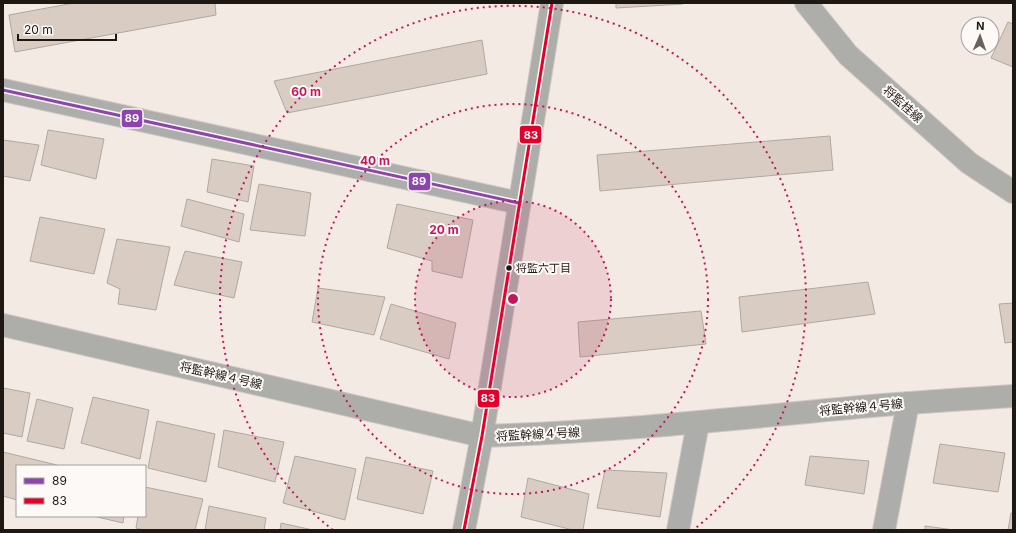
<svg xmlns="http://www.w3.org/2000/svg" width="1016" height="533" font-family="Inter,'Noto Sans JP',sans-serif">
  <rect width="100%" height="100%" fill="#f3eae3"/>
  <g fill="#d9ccc2" stroke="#afa9a3">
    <polygon points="74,3 215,3 216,15 15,52 9,15"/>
    <polygon points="616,3 683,3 683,4 616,8"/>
    <polygon points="1008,22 1013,24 1013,67 991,58"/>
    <polygon points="482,40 487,74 287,113 274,81"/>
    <polygon points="48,130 104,139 96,179 41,165"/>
    <polygon points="830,136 833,170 600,191 597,155"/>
    <polygon points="3,140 39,145 30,181 3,176"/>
    <polygon points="212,159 254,166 248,202 207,192"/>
    <polygon points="259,184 311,193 305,236 250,230"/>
    <polygon points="187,199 244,214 239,242 181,226"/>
    <polygon points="397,204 473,220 462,278 432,271 432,261 387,248"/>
    <polygon points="40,217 105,229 94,274 30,261"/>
    <polygon points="117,239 170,247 156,310 118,304 120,289 107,283"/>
    <polygon points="185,251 242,262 234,298 174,285"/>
    <polygon points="868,282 875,314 742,332 739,297"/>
    <polygon points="318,288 385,297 374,335 312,322"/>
    <polygon points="1013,303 1013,342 1005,343 999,304"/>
    <polygon points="391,304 456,323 449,359 380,339"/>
    <polygon points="701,311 706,344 580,357 578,322"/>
    <polygon points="3,388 30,393 22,437 3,433"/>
    <polygon points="93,397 149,410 140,459 81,443"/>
    <polygon points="37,399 73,408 64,449 27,441"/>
    <polygon points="157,421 215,434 206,482 148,468"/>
    <polygon points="224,430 284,442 275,482 218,467"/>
    <polygon points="940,444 1005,453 998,492 933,483"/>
    <polygon points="3,452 57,465 56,466 17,466 17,500 3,496"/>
    <polygon points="295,456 356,469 345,520 283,503"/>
    <polygon points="810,456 869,461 864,494 805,485"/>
    <polygon points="366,457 433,471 423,514 357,499"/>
    <polygon points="605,470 667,473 660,517 597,508"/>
    <polygon points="528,478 589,494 583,530 573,530 521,517"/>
    <polygon points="145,487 203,499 195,530 144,530 136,528 138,516 145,516"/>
    <polygon points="209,506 266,518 264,530 205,530"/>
    <polygon points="1011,513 1013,513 1013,530 1008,530"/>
    <polygon points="93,516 124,516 123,523"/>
    <polygon points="281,523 313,530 280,530"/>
    <polygon points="925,526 954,530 925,530"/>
  </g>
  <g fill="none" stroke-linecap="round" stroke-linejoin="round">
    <defs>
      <g id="street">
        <polyline points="3,90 519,203"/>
        <polyline points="678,530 698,423"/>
        <polyline points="884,530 908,403"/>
      </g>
      <g id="secondary">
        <polyline points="806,3 848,55 969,163 1013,192"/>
        <path d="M3 325 482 436C613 432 742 418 871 406 918 402 966 399 1013 396"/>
        <polyline points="464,530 482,436 552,3"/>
      </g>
    </defs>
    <use href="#street" stroke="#cfc8c3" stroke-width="24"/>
    <use href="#secondary" stroke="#cfc8c3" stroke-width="24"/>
    <use href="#street" stroke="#adaeac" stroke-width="22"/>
    <use href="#secondary" stroke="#adadaa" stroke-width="22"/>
    <defs>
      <polyline id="bus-1" points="3,90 519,203"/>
      <polyline id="bus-2" points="464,530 482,436 552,3"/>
    </defs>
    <use href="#bus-1" stroke="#fdf9f7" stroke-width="6"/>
    <use href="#bus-2" stroke="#fdf9f7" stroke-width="6"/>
    <use href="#bus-1" stroke="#8e44ad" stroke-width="3"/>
    <use href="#bus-2" stroke="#e4002b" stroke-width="3"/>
  </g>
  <circle cx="513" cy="299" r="98" fill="#c2185b" fill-opacity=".12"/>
  <g fill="none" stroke="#c2185b" stroke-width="2" stroke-dasharray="2 4">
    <circle cx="513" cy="299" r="98"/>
    <circle cx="513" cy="299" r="195"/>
    <path d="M333 530A293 293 0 1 1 693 530"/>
  </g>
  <circle fill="#1e1813" stroke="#fdf9f7" stroke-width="1.5" cx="509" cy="268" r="3.5"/>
  <g text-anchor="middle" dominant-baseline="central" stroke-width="4" stroke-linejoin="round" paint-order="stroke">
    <g font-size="11" fill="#1e1813" stroke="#fdf9f7" text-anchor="start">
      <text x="516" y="268">将監六丁目</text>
    </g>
    <g font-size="12" fill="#1e1813" stroke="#fdf9f7">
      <text transform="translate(903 104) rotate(42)">将監桂線</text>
      <text transform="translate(221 375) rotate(13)">将監幹線４号線</text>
      <text transform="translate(861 407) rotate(-5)">将監幹線４号線</text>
      <text transform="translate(538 434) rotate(-3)">将監幹線４号線</text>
    </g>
  </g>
  <circle cx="513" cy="299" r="6" fill="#c2185b" stroke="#fdf9f7" stroke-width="2"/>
  <g font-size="12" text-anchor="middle" font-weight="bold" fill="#c2185b" stroke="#fdf9f7" stroke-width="4" stroke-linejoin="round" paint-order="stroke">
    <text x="306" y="96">60 m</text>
    <text x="375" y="165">40 m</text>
    <text x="444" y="234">20 m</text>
  </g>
  <g stroke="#fdf9f7" stroke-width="1.5">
    <rect x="121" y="109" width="22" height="19" rx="4" fill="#8e44ad"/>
    <rect x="519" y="125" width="23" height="19" rx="4" fill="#e4002b"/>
    <rect x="408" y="172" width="23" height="19" rx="4" fill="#8e44ad"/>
    <rect x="477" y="389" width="23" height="19" rx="4" fill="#e4002b"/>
  </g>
  <g font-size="11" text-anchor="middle" font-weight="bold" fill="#fff">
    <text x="132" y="122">89</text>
    <text x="531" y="139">83</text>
    <text x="419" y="185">89</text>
    <text x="488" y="402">83</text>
  </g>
  <rect width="1016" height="533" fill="none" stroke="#1e1813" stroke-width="8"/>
  <rect x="16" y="465" width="130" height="52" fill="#fdf9f7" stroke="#a49f9c"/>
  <rect x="24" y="478" width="20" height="6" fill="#8e44ad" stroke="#a49f9c"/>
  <text x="52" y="485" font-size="12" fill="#1e1813">89</text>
  <rect x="24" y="498" width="20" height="6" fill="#e4002b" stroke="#a49f9c"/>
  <text x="52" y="505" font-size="12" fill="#1e1813">83</text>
  <g transform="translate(980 36) rotate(2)"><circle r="19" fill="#fdf9f7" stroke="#a49f9c"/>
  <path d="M0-3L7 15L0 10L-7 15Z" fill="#69625c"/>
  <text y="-6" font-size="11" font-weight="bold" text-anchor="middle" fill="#1e1813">N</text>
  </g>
  <path d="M18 34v6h98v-6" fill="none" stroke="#1e1813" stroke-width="2"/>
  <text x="24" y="34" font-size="12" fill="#1e1813" stroke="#fdf9f7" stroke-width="3" paint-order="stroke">20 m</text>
</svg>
